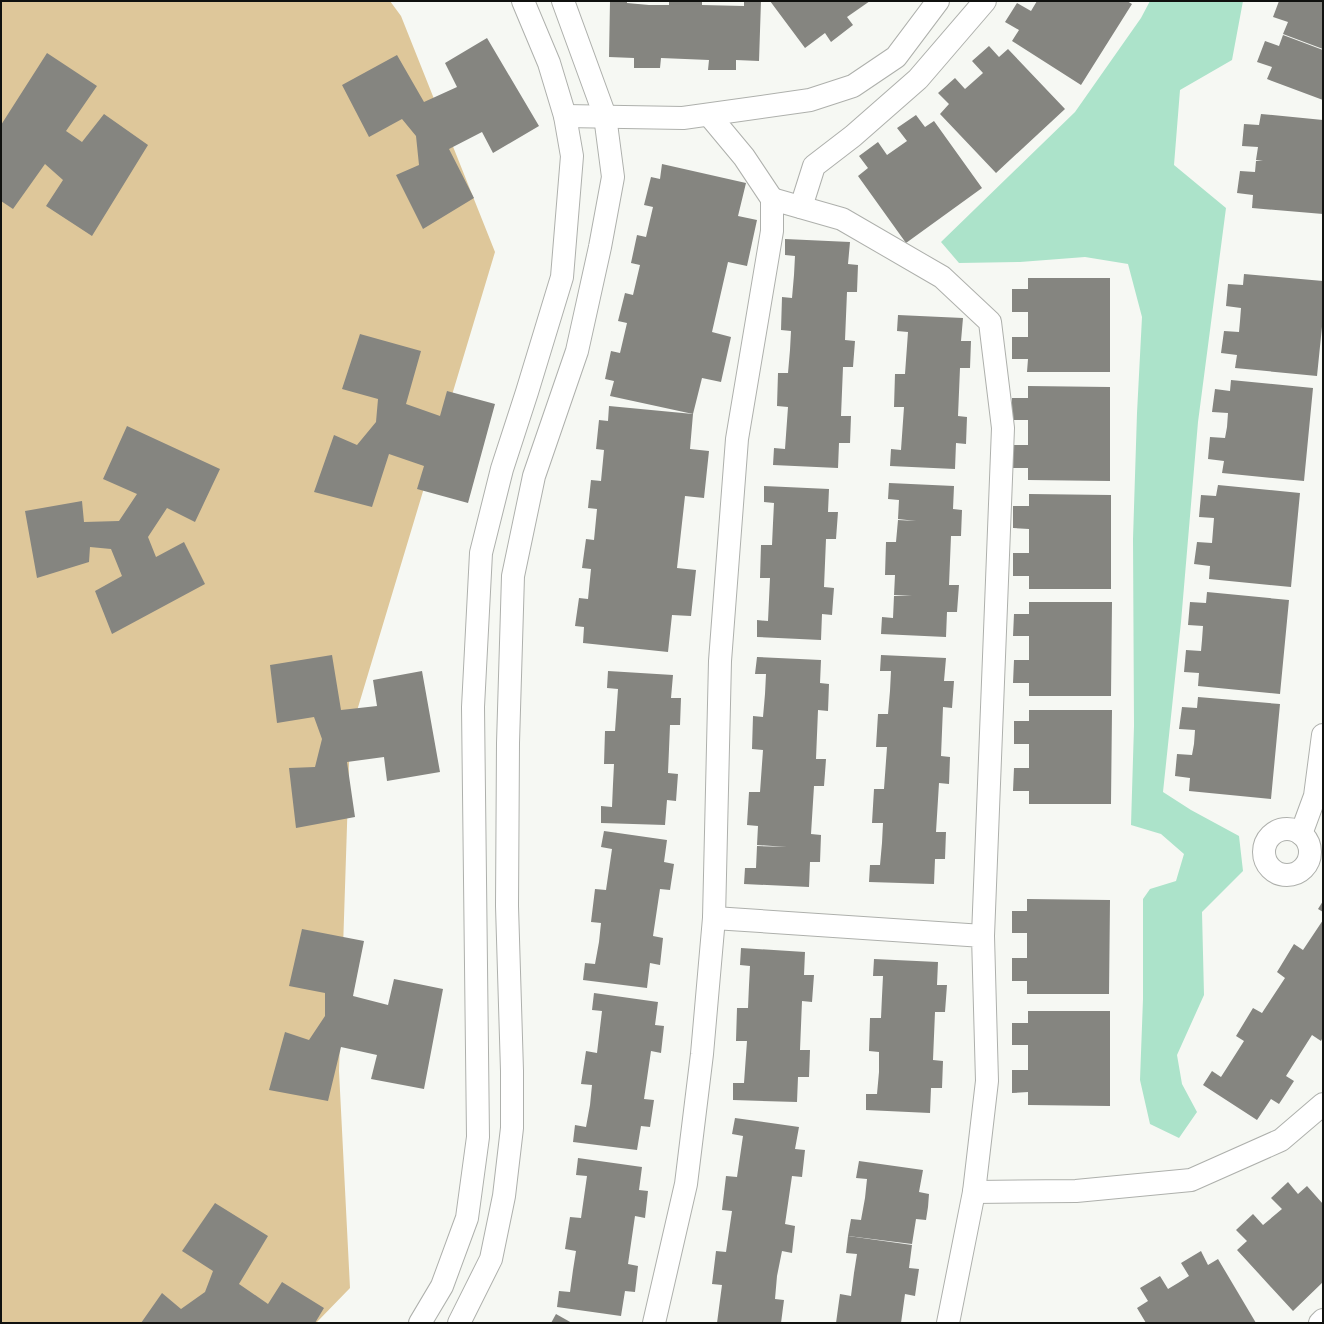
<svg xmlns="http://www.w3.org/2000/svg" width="1324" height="1324" font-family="Cabin,sans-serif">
  <rect width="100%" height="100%" fill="#f6f8f3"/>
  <polygon fill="#dec79a" points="1,1 390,1 401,16 495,252 350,734 339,1071 350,1288 316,1323 1,1323"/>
  <polygon fill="#ace3ca" points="1150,1 1243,1 1232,60 1180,90 1174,165 1226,208 1198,422 1181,622 1163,792 1191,810 1239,836 1243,871 1202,912 1204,995 1177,1055 1182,1084 1197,1112 1179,1138 1150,1124 1140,1080 1143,999 1143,899 1150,889 1176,881 1184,854 1161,834 1131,825 1134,726 1133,539 1137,413 1142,317 1128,264 1085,257 1020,262 959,263 941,242 1075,112 1141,18"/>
  <g fill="#858580">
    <polygon points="610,1 627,1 627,3 649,5 669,5 669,1 702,1 702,5 744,6 744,1 761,1 759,61 736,60 736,70 708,70 709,60 661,58 660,68 634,68 634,58 609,57"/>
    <polygon points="770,1 870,1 847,17 853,25 831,42 825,33 805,48"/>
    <polygon points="1037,1 1127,1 1132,4 1081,85 1012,41 1019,30 1005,22 1017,3 1031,11"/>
    <polygon points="1279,1 1323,1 1323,49 1283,34 1288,22 1273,17"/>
    <polygon points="1283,35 1323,50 1323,100 1267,79 1272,67 1257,62 1265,41 1279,46"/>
    <polygon points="487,38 539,126 493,153 482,132 449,149 474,198 423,229 396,175 419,165 416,136 402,119 369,137 342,85 397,55 424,102 457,87 445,63"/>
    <polygon points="989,46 999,57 1008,49 1065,109 996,173 940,114 949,104 938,93 955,78 965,89 983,73 972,61"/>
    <polygon points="47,53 97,86 66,131 82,142 104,114 148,145 92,236 46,206 63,180 45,164 13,209 1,201 1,125"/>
    <polygon points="1261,114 1323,120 1323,214 1252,208 1253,195 1237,193 1240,171 1255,172 1256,161 1263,161 1256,160 1258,147 1242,146 1244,124 1259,125"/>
    <polygon points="916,115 925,127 934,121 982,188 906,243 858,176 868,168 859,156 878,142 887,155 907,141 897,128"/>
    <polygon points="662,164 746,183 738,216 757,220 747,266 728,262 712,332 731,337 721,382 702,378 693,414 610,396 614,381 605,379 611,351 620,353 627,323 618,321 625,293 633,295 640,265 631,263 637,235 646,237 653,207 644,205 651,177 660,179"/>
    <polygon points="785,239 850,242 848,264 858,265 857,292 847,292 845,340 855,341 853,367 843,367 841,416 851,416 850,443 839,443 838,468 773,465 774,448 785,449 788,407 777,406 778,373 788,373 790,350 791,331 781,330 782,297 792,298 794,275 795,256 785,255"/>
    <polygon points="1244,274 1323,281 1323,317 1317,376 1235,368 1237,355 1221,353 1224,331 1239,332 1240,321 1241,308 1226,306 1228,284 1243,285"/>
    <polygon points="1028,278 1110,278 1110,372 1027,372 1028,359 1012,359 1012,337 1028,337 1028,312 1012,312 1012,289 1028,289"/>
    <polygon points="898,315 963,318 961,341 971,341 970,368 960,368 958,416 967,417 966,444 956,443 955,469 890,466 891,449 901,450 904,407 894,407 895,374 905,374 908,332 897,331"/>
    <polygon points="360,334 421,351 406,404 440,416 447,391 495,404 468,503 417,489 424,466 389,454 372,507 314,492 334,435 357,445 376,422 378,399 342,389"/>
    <polygon points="1231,380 1313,388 1304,481 1222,473 1224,461 1208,459 1210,437 1225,438 1227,427 1228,413 1212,412 1215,389 1230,391"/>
    <polygon points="1028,386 1110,387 1110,481 1028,480 1028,468 1012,468 1012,445 1028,445 1028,420 1012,420 1012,398 1028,398"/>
    <polygon points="609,406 693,414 690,449 709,451 704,498 685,496 677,568 696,570 691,616 672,615 668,652 583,643 584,627 575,626 579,598 588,599 591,569 582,568 586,539 594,540 597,509 588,508 591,480 601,481 604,450 596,449 599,420 608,421"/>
    <polygon points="127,426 220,469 195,522 167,508 148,537 156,557 184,542 205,584 112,634 95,591 122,576 111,549 90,547 89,562 37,578 25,511 82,501 84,522 119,521 137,494 103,479"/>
    <polygon points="889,483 954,486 953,509 962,510 961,536 951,536 949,585 959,585 957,612 947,612 946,637 881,634 882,617 893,618 894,596 912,596 894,595 895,575 885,575 886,542 896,542 898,520 916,521 898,519 899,500 888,499"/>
    <polygon points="1218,485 1300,493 1291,587 1209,579 1210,566 1194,564 1197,542 1212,543 1214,518 1199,517 1201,495 1216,496"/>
    <polygon points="764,486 829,489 828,512 838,512 836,539 826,539 824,587 834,588 833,601 832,615 822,614 821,640 757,637 757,620 768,621 770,578 760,578 761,545 772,545 773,523 774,503 764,502"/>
    <polygon points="1029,494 1111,495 1111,589 1029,589 1029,576 1013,576 1013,553 1029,553 1029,529 1013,528 1013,506 1029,506"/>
    <polygon points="1207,592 1289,600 1280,694 1198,686 1199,673 1184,672 1186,650 1201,651 1202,640 1203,626 1188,625 1190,602 1206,603"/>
    <polygon points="1029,602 1112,602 1111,696 1029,696 1029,683 1013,683 1014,660 1029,660 1029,636 1013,636 1014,614 1029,614"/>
    <polygon points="332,655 341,710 377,706 373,680 422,671 440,772 387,781 384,757 347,762 355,817 296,828 289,768 315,767 322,739 314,717 277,723 270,665"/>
    <polygon points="881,655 946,658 944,681 954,681 952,708 943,707 941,756 950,757 949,784 939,783 936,832 946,832 945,859 935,859 934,884 869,882 870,865 880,865 882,843 892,844 882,843 883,823 872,823 874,789 884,789 887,747 876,747 878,714 888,714 890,691 891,671 880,671"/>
    <polygon points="757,657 821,660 820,683 829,684 828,711 818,710 816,759 826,759 825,773 824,786 814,786 811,834 821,835 820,862 810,862 809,887 744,884 745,868 756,868 757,846 787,847 757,845 758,826 747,825 749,792 760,792 763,750 752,749 753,716 763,717 765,694 766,674 755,674"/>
    <polygon points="608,671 673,675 671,698 681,698 680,725 670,725 668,773 678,774 676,801 667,800 665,825 601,823 601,806 612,807 613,784 620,784 613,784 614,764 604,764 605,731 615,731 618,689 607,688"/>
    <polygon points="1198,697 1280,704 1271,799 1189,791 1190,778 1175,776 1177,754 1192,755 1194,744 1195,730 1179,729 1182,707 1197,708"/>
    <polygon points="1029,710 1112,710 1111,804 1029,804 1029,791 1013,791 1014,768 1029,768 1029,744 1014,744 1014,721 1029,721"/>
    <polygon points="604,831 667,840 664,862 674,864 670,890 660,889 653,936 663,938 660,965 650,963 647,988 583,980 585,963 595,964 599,942 601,923 591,922 595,889 606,890 612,849 601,847"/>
    <polygon points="1027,899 1110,900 1109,994 1027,994 1027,981 1012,981 1012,958 1027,958 1027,933 1012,933 1012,911 1027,911"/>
    <polygon points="1323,901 1323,912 1318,909"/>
    <polygon points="1323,920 1323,1037 1321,1041 1312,1035 1286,1076 1294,1081 1279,1104 1271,1099 1257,1120 1203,1085 1212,1071 1221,1077 1244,1041 1236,1036 1253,1008 1262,1013 1285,978 1277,972 1294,944 1303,950"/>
    <polygon points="302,929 364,941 353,996 388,1005 394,979 443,989 424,1089 371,1079 377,1055 341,1047 328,1101 269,1090 285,1032 309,1040 325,1016 325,993 289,986"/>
    <polygon points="741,948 805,952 804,975 814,975 812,1002 802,1001 800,1050 810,1050 809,1077 798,1077 797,1102 733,1100 733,1083 744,1083 747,1041 736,1041 737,1008 748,1008 749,985 750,966 740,965"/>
    <polygon points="874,959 938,962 937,985 947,985 945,1012 935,1012 933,1060 943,1061 942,1088 931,1088 930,1113 866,1110 866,1094 877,1094 879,1072 879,1052 869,1051 870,1018 881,1018 882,996 883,976 873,976"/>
    <polygon points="594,993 658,1002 655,1025 664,1026 661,1053 651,1051 644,1099 654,1100 650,1127 641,1126 637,1150 573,1142 575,1125 586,1127 590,1105 592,1085 581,1084 586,1051 597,1053 602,1011 592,1010"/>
    <polygon points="1028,1011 1110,1011 1110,1106 1028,1105 1028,1092 1012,1093 1012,1070 1028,1070 1028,1045 1012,1045 1012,1023 1028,1023"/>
    <polygon points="735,1118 799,1127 795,1149 805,1150 802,1177 792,1176 785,1224 795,1226 792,1253 782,1251 777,1276 775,1299 784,1300 781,1323 717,1323 722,1285 712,1284 716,1251 726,1252 732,1211 722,1210 726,1176 737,1177 743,1136 732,1134"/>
    <polygon points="578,1158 642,1167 639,1190 648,1191 645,1218 635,1216 628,1264 638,1266 635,1292 625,1291 621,1316 557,1307 559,1291 570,1292 573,1270 576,1251 565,1249 570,1217 581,1218 587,1176 576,1175"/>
    <polygon points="859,1161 923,1170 919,1192 929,1194 928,1207 926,1220 916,1219 912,1244 848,1236 851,1219 861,1220 865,1198 867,1179 856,1178"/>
    <polygon points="1288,1182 1298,1194 1307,1186 1323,1204 1323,1282 1293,1311 1237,1250 1247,1241 1236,1230 1253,1214 1263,1225 1282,1209 1271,1198"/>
    <polygon points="215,1203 268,1236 239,1284 268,1304 282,1282 324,1308 315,1323 141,1323 162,1293 181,1309 205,1292 213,1271 182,1251"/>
    <polygon points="848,1236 912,1245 909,1268 919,1269 917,1282 915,1296 905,1294 901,1323 836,1323 840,1294 851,1296 854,1273 857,1254 846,1253"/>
    <polygon points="1201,1251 1208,1265 1218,1259 1256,1323 1146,1323 1137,1308 1148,1301 1140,1288 1160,1276 1168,1289 1178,1283 1189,1276 1181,1263"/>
    <polygon points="556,1314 572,1323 551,1323"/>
  </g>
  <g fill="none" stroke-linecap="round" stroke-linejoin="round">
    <defs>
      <g id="minor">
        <polyline points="709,115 744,157 772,199 772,231 737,439 720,661 714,918"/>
        <polyline points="565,116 683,118 810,100 853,86 896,57 938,1"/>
        <polyline points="772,199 842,219 942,277 990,322 1003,428 983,936"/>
        <polyline points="801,207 814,166 853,136 918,79 985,1"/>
        <circle cx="1287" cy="852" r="23"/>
        <polyline points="1301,834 1315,796 1323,735"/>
        <polyline points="974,1192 1076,1191 1191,1180 1281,1140 1323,1104"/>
        <polyline points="420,1323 442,1286 467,1218 478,1137 473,707 481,553 502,469 527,392 562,277 572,156 565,116 549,63 523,1"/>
        <polyline points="459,1323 491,1259 504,1196 512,1128 512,1071 507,906 508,743 513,576 534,476 577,351 600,247 613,177 605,116 563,1"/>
        <polyline points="654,1323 686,1184 702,1054 714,918 983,936 987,1081 974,1192 948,1323"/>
        <polyline points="1320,1323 1323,1320"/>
      </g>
    </defs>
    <use href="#minor" stroke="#aeb0ac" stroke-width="24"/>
    <use href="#minor" stroke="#fff" stroke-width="22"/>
  </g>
  <rect width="1324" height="1324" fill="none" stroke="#10110f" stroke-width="4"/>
</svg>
